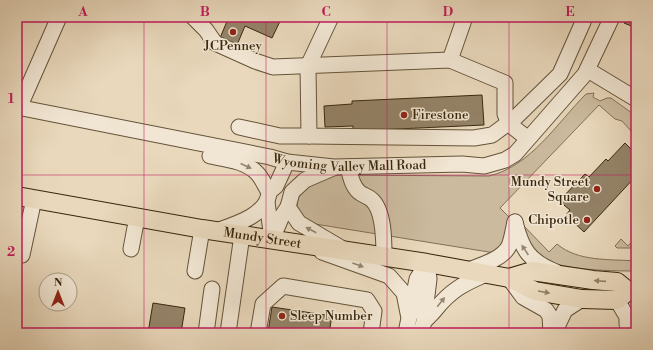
<svg xmlns="http://www.w3.org/2000/svg" width="653" height="350" font-family="'Libre Bodoni',serif">
  <rect width="100%" height="100%" fill="#e9d8bc"/>
  <filter id="stains"><feTurbulence type="fractalNoise" baseFrequency=".005" numOctaves="4"/><feColorMatrix values="0 0 0 0 .2 0 0 0 0 .09 0 0 0 0 .02 0 0 0 .5 -.17"/></filter>
  <radialGradient id="worn" r=".72"><stop offset=".6" stop-color="#630" stop-opacity="0"/><stop offset="1" stop-color="#630" stop-opacity=".3"/></radialGradient>
  <g fill="#cbba9e" stroke="#827056">
    <path d="M594 93 593 97 600 101 607 98H611L636 116V127L631 131 622 121 615 119 599 105 500 208 511 219 507 242 495 253 315 224 304 218 300 213 297 206 298 198 306 185 332 175 489 176C531 166 557 123 586 94Z"/>
    <path d="M521 223 549 252 557 244C578 262 610 259 636 261V271C613 271 543 271 530 249 526 242 524 231 521 223Z"/>
    <polygon points="636,237 636,248 617,248 615,246 621,239 628,246"/>
  </g>
  <g fill="#948368" stroke="#38270d">
    <polygon points="224,17 282,17 272,38 245,26 237,45 220,38 228,19"/>
    <polygon points="626,17 636,17 636,28 624,23"/>
    <polygon points="482,95 484,125 353,131 353,126 325,127 324,106 352,104 352,101"/>
    <polygon points="625,143 636,154 636,176 584,232 566,215 570,210 559,201 585,174 589,177 606,159 608,161"/>
    <polygon points="153,303 185,308 181,333 148,333"/>
    <polygon points="272,307 332,316 329,333 268,332"/>
  </g>
  <g fill="none" stroke-linecap="round" stroke-linejoin="round">
    <defs>
      <g id="minor">
        <polyline points="193,17 206,30 215,43 255,61 273,67 450,60 505,83 505,114 509,124 527,138"/>
        <polyline points="331,17 308,66 309,136 474,138 492,135 507,124 509,124 560,74 583,22"/>
        <polyline points="450,60 465,17"/>
        <polyline points="588,70 636,99"/>
        <path id="s1" d="M17 107 270 157 287 162 334 167 462 164 484 166 505 160 515 154 585 74 612 17"/>
        <polyline points="19,108 59,17"/>
        <polyline points="239,127 280,136 309,136"/>
        <path d="M210 156C225 159 246 161 257 173 262 178 265 186 269 192 268 215 234 225 216 231"/>
        <path d="M348 167C350 175 352 186 359 192 362 195 368 196 372 200 384 211 384 241 384 256"/>
        <polyline points="333,168 305,180 292,192 288,207 299,223 343,249"/>
        <polyline points="269,192 276,186 287,162"/>
        <polyline points="267,202 272,239"/>
        <path d="M515 222C522 250 529 261 556 272"/>
        <polyline points="272,239 282,216 288,207"/>
        <polyline points="131,249 137,217"/>
        <polyline points="322,252 389,276 404,293 409,318 406,333"/>
        <polyline points="22,255 34,199"/>
        <polyline points="195,271 202,229"/>
        <path d="M466 271C478 266 502 260 509 246 512 239 513 230 515 222"/>
        <polyline points="509,278 523,297 546,310 550,316 551,333"/>
        <polyline points="617,300 627,317 627,324 636,326"/>
        <polyline points="410,315 417,279 427,263"/>
        <polyline points="424,320 429,279 427,263"/>
        <polyline points="206,333 212,289"/>
        <polyline points="228,333 242,235"/>
        <polyline points="258,333 263,304 283,286 367,300 374,311 371,333"/>
        <path d="M421 333C424 317 426 321 435 310 451 290 463 284 486 274"/>
        <polyline points="554,333 565,310 582,299"/>
      </g>
      <g id="major">
        <path id="s2" d="M17 196 202 229 427 263 509 278 535 291 582 299 617 300 628 291"/>
        <polyline points="509,278 532,271 593,280 617,282 628,291 636,292"/>
      </g>
    </defs>
    <use href="#minor" stroke="#645339" stroke-width="17"/>
    <use href="#major" stroke="#38270d" stroke-width="20"/>
    <use href="#minor" stroke="#f1e6d3" stroke-width="15"/>
    <use href="#major" stroke="#e9d8bc" stroke-width="18"/>
  </g>
  <defs><path id="oneway-solid" d="M-6-.8H1V-3.2L6.5 0L1 3.2V.8H-6Z"/></defs>
  <g fill="#948670">
    <use href="#oneway-solid" transform="translate(246 166) rotate(25)"/>
    <use href="#oneway-solid" transform="translate(311 230) rotate(-152)"/>
    <use href="#oneway-solid" transform="translate(525 250) rotate(-124)"/>
    <use href="#oneway-solid" transform="translate(358 265) rotate(20)"/>
    <use href="#oneway-solid" transform="translate(441 302) rotate(-51)"/>
  </g>
  <g fill="#908064">
    <use href="#oneway-solid" transform="translate(600 281) rotate(-176)"/>
    <use href="#oneway-solid" transform="translate(544 292) rotate(10)"/>
  </g>
  <path fill="none" stroke="#c2185b" stroke-width="1" stroke-opacity="0.55" d="M144 17V333M266 17V333M387 17V333M509 17V333M17 175H636"/>
  <g fill="#8f2418" stroke="#f1e6d3" stroke-width="1.5">
    <circle cx="233" cy="32" r="4"/>
    <circle cx="404" cy="115" r="4"/>
    <circle cx="597" cy="189" r="4"/>
    <circle cx="587" cy="220" r="4"/>
    <circle cx="282" cy="316" r="4"/>
  </g>
  <g text-anchor="middle" dominant-baseline="central" stroke-width="3" stroke-linejoin="round" paint-order="stroke">
    <g font-size="13" fill="#38270d" stroke="#f1e6d3" text-anchor="start">
      <text x="233" y="46" text-anchor="middle">JCPenney</text>
      <text x="412" y="115">Firestone</text>
      <text x="589" y="182" text-anchor="end">Mundy Street<tspan x="589" dy="15">Square</tspan></text>
      <text x="579" y="220" text-anchor="end">Chipotle</text>
      <text x="290" y="316">Sleep Number</text>
    </g>
    <g font-size="13" fill="#38270d" stroke="#f1e6d3">
      <text stroke="none"><textPath href="#s1" startOffset="338">Wyoming Valley Mall Road</textPath></text>
      <text stroke="none"><textPath href="#s2" startOffset="249">Mundy Street</textPath></text>
    </g>
  </g>
  <rect width="653" height="350" fill="none" stroke="#e9d8bc" stroke-width="44"/>
  <g transform="translate(58 292)"><circle r="19" fill="#f1e6d3" stroke="#a79a84"/>
  <path d="M0-3L7 15L0 10L-7 15Z" fill="#8f2418"/>
  <text y="-6" font-size="11" font-weight="bold" text-anchor="middle" fill="#38270d">N</text>
  </g>
  <rect x="22" y="22" width="609" height="306" fill="none" stroke="#c2185b" stroke-width="1.5"/>
  <g font-size="13" text-anchor="middle" font-weight="bold" fill="#c2185b">
    <text x="83" y="16">A</text>
    <text x="205" y="16">B</text>
    <text x="326" y="16">C</text>
    <text x="448" y="16">D</text>
    <text x="570" y="16">E</text>
    <text x="11" y="103">1</text>
    <text x="11" y="256">2</text>
  </g>
  <rect width="100%" height="100%" filter="url(#stains)"/>
  <rect width="100%" height="100%" fill="url(#worn)"/>
</svg>
